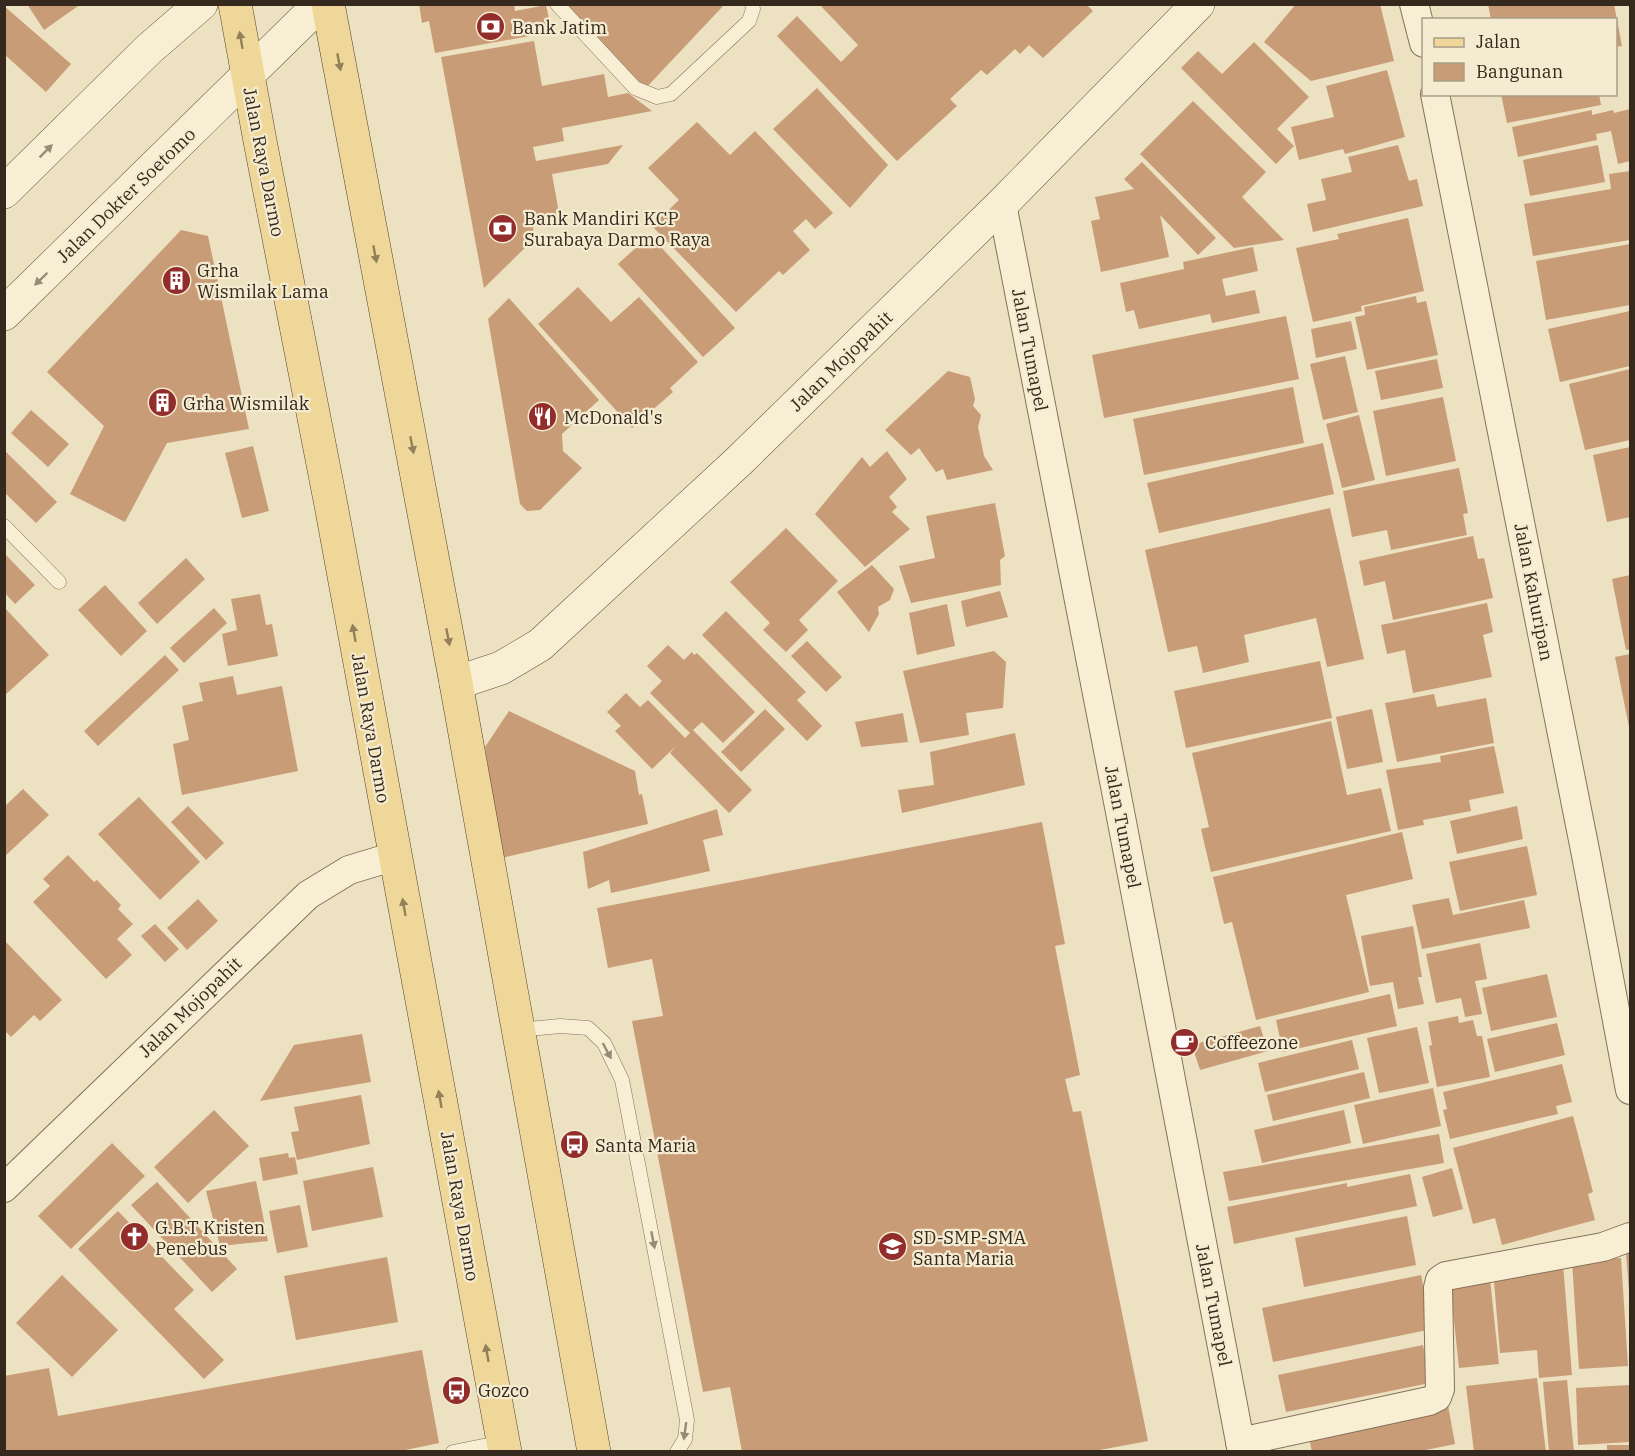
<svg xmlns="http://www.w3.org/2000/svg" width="1635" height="1456" font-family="'IBM Plex Serif',serif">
  <rect width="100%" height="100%" fill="#ece1c1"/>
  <g fill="#c99c78">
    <polygon points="27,4 81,4 44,30"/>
    <polygon points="419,4 514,4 515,11 546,5 552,32 435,53 429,21 422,23"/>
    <polygon points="819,4 1086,4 1093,11 1043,58 1029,45 1020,54 1015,49 987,75 981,70 950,99 957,106 897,161 777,36 797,16 841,62 858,45"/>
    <polygon points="1296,4 1380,4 1394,61 1311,81 1264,42"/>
    <polygon points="1488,4 1614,4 1622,46 1616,47 1616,20 1491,20"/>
    <polygon points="560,5 724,5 643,91"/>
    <polygon points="4,6 71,64 46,92 4,54"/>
    <polygon points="534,41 542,86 604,74 608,97 628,93 652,111 562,128 564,141 533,147 536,161 623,145 608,164 552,174 559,213 531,218 535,238 484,288 441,57"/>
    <polygon points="1254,42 1309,97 1277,129 1294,146 1276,164 1181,68 1198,51 1222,74"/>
    <polygon points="1387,70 1405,137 1345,154 1343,149 1299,160 1291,127 1334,117 1326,86"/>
    <polygon points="817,88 888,165 850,208 773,129"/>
    <polygon points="1501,94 1599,94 1601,105 1507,123"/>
    <polygon points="1193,101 1266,172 1242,197 1284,240 1234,248 1140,154"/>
    <polygon points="1630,109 1630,161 1618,164 1611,131 1596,134 1597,140 1518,157 1512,127 1592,110 1592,115 1613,110 1614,113"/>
    <polygon points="697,122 730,155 755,131 833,213 815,229 806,219 793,231 810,250 783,275 779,271 736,312 652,226 679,200 648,168"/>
    <polygon points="1398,145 1409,181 1417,179 1423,206 1313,232 1307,204 1326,200 1321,179 1352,172 1348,157"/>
    <polygon points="1598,145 1605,182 1530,196 1523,160"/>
    <polygon points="1142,162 1216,238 1198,255 1160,215 1169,257 1101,272 1091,221 1100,219 1095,197 1134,189 1124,179"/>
    <polygon points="1630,171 1630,240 1533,256 1524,204 1611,189 1609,174"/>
    <polygon points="1408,218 1424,291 1361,306 1362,311 1313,322 1296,248 1339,239 1337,234"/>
    <polygon points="181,230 208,236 249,429 167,443 125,522 70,494 104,426 47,372"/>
    <polygon points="650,235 735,328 703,357 618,264"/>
    <polygon points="1630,244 1630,305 1546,320 1536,261"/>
    <polygon points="1253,247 1258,271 1222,279 1226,296 1255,290 1260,313 1212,323 1210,314 1139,329 1134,310 1126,312 1120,283 1184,269 1183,262"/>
    <polygon points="578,287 611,322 639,297 698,362 670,388 673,392 632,428 538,324"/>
    <polygon points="1416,296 1417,303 1426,301 1438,355 1367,370 1355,317 1365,315 1364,307"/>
    <polygon points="509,298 599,400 562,434 563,451 582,468 540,510 527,511 520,504 488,319"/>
    <polygon points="1630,311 1630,366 1560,382 1548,329"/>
    <polygon points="1286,316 1299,379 1104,418 1092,355"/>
    <polygon points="1351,321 1357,349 1316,358 1311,329"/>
    <polygon points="1345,356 1358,412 1323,420 1310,364"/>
    <polygon points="1437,359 1443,388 1381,400 1375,371"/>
    <polygon points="1630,369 1630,440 1585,450 1569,384"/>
    <polygon points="948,371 970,377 975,399 973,406 981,415 978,427 984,456 993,470 947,480 943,469 936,472 919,448 911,455 885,430"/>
    <polygon points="1293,387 1304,443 1144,475 1133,419"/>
    <polygon points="1443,397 1456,461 1386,476 1373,411"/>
    <polygon points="31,410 69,444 48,467 11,433"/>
    <polygon points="1359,415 1375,480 1342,488 1326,424"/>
    <polygon points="1323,443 1334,494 1159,533 1147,483"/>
    <polygon points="253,446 269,511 242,518 225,453"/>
    <polygon points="1630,447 1630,517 1607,522 1593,455"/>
    <polygon points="4,450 57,502 36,523 4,492"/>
    <polygon points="887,451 907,479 889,497 897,507 892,512 910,529 865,567 815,514 862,457 870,467"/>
    <polygon points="1459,468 1468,513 1463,514 1467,535 1391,550 1387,530 1352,537 1343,491"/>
    <polygon points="995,503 1005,556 1000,560 1001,585 911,603 899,566 935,558 926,516"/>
    <polygon points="1330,508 1364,659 1327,667 1316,618 1244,635 1249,662 1203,673 1197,646 1168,652 1145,550"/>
    <polygon points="786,528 838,581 799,620 808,630 786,652 763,630 770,623 730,582"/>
    <polygon points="1473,536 1478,559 1484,558 1493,598 1393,620 1385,581 1364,586 1359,561"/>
    <polygon points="4,553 35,585 15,604 4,592"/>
    <polygon points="186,558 205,579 157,624 138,603"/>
    <polygon points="872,565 894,589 890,600 878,607 879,614 869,632 837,592"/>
    <polygon points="1630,575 1630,649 1626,650 1612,579"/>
    <polygon points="105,585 147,631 121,656 78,610"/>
    <polygon points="1000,591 1008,617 966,627 961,601"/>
    <polygon points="260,594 266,625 272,624 278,656 228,666 222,634 237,630 231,599"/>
    <polygon points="1487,603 1493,632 1483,635 1492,677 1413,693 1405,650 1387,654 1381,625"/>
    <polygon points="947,604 955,646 917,655 909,613"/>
    <polygon points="4,607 49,655 4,696"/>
    <polygon points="214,608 227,623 184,663 170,648"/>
    <polygon points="726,611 806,692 797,700 822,726 807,741 702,635"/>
    <polygon points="807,641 842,677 826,692 791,656"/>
    <polygon points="668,645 684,660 692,652 694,655 697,653 755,712 723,743 702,722 693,730 752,790 729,813 670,753 677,745 652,769 615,731 621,726 607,712 626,693 640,707 648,700 685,738 690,733 650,693 662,681 647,666"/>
    <polygon points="994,651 1006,662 1003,708 966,713 969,735 920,743 903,671"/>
    <polygon points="1630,654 1630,727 1629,727 1615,657"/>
    <polygon points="165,655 179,670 98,746 84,731"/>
    <polygon points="1320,661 1332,718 1186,748 1174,691"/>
    <polygon points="233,676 237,695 282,686 298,771 182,795 173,744 189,740 182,706 203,701 199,683"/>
    <polygon points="1434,694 1437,707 1486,698 1494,743 1397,762 1385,703"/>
    <polygon points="765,709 785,729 741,772 721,752"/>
    <polygon points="1372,709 1383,762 1347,769 1336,717"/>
    <polygon points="509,711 635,771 639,795 642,794 648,824 501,858 485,747"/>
    <polygon points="903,713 908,742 861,747 855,722"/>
    <polygon points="1331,721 1347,795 1381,788 1391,831 1211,872 1201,829 1209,827 1192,753"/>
    <polygon points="1015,733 1025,785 902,813 898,790 934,785 930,752"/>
    <polygon points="1494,746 1504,793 1469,800 1471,811 1423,820 1424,825 1398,830 1386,770 1441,762 1440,756"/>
    <polygon points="23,789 49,815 4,857 4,807"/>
    <polygon points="139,797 200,862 160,900 98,834"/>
    <polygon points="188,806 224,843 206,860 171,822"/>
    <polygon points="1517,806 1523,839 1457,854 1450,821"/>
    <polygon points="717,809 723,835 703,840 710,871 611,893 609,880 588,889 583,852"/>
    <polygon points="1042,822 1065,944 1055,946 1080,1075 1065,1079 1073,1112 1081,1111 1148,1441 1089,1452 742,1452 730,1387 703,1392 632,1021 663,1016 652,959 608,968 597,908"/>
    <polygon points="1402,832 1413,879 1346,895 1369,992 1256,1020 1232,922 1224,924 1213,877"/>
    <polygon points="1527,846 1537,895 1460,911 1449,862"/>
    <polygon points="68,855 94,882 97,880 121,905 118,909 133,924 117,939 132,955 106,979 33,902 50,886 43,879"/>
    <polygon points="1449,898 1453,915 1524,900 1530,928 1422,949 1412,905"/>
    <polygon points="198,899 218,921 187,950 167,928"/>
    <polygon points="155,924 179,949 165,962 141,936"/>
    <polygon points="1413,926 1422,977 1418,977 1424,1004 1398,1009 1393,982 1370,986 1361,936"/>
    <polygon points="4,940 62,1000 40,1021 34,1015 11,1037 4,1030"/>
    <polygon points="1480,943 1487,979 1475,981 1482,1014 1465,1017 1461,998 1436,1003 1426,954"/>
    <polygon points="1547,974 1557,1017 1491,1031 1482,988"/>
    <polygon points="1390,994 1397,1026 1283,1052 1276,1020"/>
    <polygon points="1458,1016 1459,1023 1473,1020 1477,1036 1482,1036 1490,1077 1437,1087 1429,1046 1432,1045 1428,1022"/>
    <polygon points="1557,1023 1565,1055 1495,1072 1487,1039"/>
    <polygon points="1260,1026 1268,1051 1200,1070 1192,1045"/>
    <polygon points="1417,1027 1429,1083 1379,1093 1367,1038"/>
    <polygon points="362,1034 371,1082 260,1101 294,1045"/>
    <polygon points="1352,1040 1359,1069 1265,1092 1258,1063"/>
    <polygon points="1562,1064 1572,1102 1556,1106 1558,1114 1450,1139 1443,1110 1447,1109 1443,1092"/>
    <polygon points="1364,1072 1370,1098 1273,1121 1267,1095"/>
    <polygon points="1433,1088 1441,1126 1363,1144 1354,1105"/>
    <polygon points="361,1095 370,1144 297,1160 291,1132 299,1131 294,1107"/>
    <polygon points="214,1110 249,1146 188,1203 154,1167"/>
    <polygon points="1344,1110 1351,1143 1262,1163 1254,1130"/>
    <polygon points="1573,1116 1593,1192 1588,1194 1595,1220 1502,1245 1495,1218 1473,1224 1453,1148"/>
    <polygon points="1439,1134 1444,1163 1229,1201 1223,1172"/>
    <polygon points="112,1143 145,1176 71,1249 38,1216"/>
    <polygon points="288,1153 289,1158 295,1157 298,1174 263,1181 259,1158"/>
    <polygon points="373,1167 383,1217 312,1231 303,1181"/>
    <polygon points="1452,1168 1463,1209 1433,1217 1422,1177"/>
    <polygon points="1410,1174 1417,1206 1234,1244 1227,1207 1347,1183 1347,1187"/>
    <polygon points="256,1181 268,1241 220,1246 206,1191"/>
    <polygon points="157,1182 237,1269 212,1292 131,1205"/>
    <polygon points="300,1205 308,1247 277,1253 269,1211"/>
    <polygon points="118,1211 194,1290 174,1309 224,1360 204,1379 78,1249"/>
    <polygon points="1407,1216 1416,1265 1304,1287 1295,1238"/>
    <polygon points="1625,1240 1630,1240 1630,1290 1629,1291"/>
    <polygon points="387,1257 398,1322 296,1340 284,1276"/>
    <polygon points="1621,1258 1628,1366 1579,1369 1572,1261"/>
    <polygon points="1563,1264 1572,1375 1539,1378 1537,1350 1500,1353 1493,1270"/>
    <polygon points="62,1275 118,1330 72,1377 16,1323"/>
    <polygon points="1421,1275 1432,1329 1273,1362 1262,1308"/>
    <polygon points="1490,1279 1499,1364 1459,1368 1450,1283"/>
    <polygon points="1423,1345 1430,1383 1286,1412 1278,1375"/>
    <polygon points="422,1350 439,1443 396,1452 4,1452 4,1376 49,1368 58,1416"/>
    <polygon points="1537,1378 1546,1452 1474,1452 1466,1386"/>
    <polygon points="1567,1380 1574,1452 1549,1452 1543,1382"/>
    <polygon points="1630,1385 1630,1442 1578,1445 1576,1388"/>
    <polygon points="1448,1405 1455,1444 1416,1452 1312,1452 1308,1433"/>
    <rect x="1607" y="1445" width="23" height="7"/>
  </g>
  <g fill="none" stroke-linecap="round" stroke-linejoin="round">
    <defs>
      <g id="lane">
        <polyline points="557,4 635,88 657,97 671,94 749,21 753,9 752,4"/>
        <polyline points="4,526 59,582"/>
        <polyline points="519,1030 560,1026 588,1028 604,1043 622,1080 687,1420 685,1439 677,1452"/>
        <polyline points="453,1452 503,1442"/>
      </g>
      <g id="street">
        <polyline points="1414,4 1424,43"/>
        <polyline points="1435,94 1586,855 1630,1090"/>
        <polyline points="1002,204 1121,817 1242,1452"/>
        <polyline points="4,1188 308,895 349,870 395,856"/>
        <polyline points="1240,1442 1429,1401 1437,1397 1440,1389 1438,1288 1440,1280 1446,1276 1603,1247 1630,1237"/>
      </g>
      <g id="secondary">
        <polyline points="4,192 149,49 201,4"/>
        <polyline points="4,314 320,4"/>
        <polyline points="456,683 501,668 540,645 739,461 1002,204 1198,4"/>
      </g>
      <g id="primary">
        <polyline points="235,4 260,141 331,505 505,1452"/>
        <polyline points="328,4 456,683 594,1452"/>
      </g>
    </defs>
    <use href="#lane" stroke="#857259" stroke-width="15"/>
    <use href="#street" stroke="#857259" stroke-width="30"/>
    <use href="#secondary" stroke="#67533c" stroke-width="34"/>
    <use href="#primary" stroke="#53402d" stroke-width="34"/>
    <use href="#lane" stroke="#f8eed4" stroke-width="14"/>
    <use href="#street" stroke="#f8eed4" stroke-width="28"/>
    <use href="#secondary" stroke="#f8eed4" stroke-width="33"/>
    <use href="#primary" stroke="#efd799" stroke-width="33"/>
  </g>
  <defs><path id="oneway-solid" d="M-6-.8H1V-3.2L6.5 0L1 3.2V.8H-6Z" transform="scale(1.5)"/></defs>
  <g fill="#92805b">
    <use href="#oneway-solid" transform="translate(241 40) rotate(-100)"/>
    <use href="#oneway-solid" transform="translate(339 62) rotate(79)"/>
    <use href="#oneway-solid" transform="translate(375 254) rotate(79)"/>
    <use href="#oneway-solid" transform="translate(412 445) rotate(79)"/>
    <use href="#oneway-solid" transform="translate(354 633) rotate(-100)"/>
    <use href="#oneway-solid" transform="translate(448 637) rotate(79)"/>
    <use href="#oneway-solid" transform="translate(404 907) rotate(-100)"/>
    <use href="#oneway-solid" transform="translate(440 1099) rotate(-100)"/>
    <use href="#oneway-solid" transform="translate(487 1353) rotate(-100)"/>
  </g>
  <g fill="#968c78">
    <use href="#oneway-solid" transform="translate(46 151) rotate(-45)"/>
    <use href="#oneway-solid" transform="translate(41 279) rotate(136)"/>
    <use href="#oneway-solid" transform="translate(607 1051) rotate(62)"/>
    <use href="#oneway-solid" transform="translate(653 1240) rotate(79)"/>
    <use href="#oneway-solid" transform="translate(685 1431) rotate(98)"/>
  </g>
  <defs>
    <symbol id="bank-disc" viewBox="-11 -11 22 22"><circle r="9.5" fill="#922d2b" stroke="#f4ebd0"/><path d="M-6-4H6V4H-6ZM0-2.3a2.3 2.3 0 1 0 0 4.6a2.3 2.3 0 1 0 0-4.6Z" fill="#fff"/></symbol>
    <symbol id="building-disc" viewBox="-11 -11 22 22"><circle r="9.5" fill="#922d2b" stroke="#f4ebd0"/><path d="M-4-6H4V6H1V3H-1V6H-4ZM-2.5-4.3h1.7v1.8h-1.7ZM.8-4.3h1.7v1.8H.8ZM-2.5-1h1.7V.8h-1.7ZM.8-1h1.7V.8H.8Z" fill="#fff"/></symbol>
    <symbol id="restaurant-disc" viewBox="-11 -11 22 22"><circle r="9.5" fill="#922d2b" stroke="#f4ebd0"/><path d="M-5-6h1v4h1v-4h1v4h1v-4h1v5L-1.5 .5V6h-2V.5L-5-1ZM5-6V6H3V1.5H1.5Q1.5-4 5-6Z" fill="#fff"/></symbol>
    <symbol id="cafe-disc" viewBox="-11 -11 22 22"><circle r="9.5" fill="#922d2b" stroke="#f4ebd0"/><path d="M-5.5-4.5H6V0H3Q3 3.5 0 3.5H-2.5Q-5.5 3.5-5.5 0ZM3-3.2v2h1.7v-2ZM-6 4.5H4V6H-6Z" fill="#fff"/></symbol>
    <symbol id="bus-disc" viewBox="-11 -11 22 22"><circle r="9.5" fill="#922d2b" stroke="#f4ebd0"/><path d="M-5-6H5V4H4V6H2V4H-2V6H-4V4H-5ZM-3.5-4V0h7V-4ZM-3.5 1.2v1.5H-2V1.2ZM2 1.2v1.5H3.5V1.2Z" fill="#fff"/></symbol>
    <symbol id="church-disc" viewBox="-11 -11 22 22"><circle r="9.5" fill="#922d2b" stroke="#f4ebd0"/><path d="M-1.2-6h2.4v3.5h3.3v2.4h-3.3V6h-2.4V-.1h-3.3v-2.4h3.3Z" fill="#fff"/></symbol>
    <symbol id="school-disc" viewBox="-11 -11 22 22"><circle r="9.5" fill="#922d2b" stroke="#f4ebd0"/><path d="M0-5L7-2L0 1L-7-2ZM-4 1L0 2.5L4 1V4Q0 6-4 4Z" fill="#fff"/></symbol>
  </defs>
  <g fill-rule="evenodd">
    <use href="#bank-disc" x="474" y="10" width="33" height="33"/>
    <use href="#bank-disc" x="486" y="212" width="33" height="33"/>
    <use href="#building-disc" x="160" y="264" width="33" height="33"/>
    <use href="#building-disc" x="146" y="386" width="33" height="33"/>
    <use href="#restaurant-disc" x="526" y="400" width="33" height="33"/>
    <use href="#cafe-disc" x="1168" y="1026" width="33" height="33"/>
    <use href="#bus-disc" x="558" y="1128" width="33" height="33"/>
    <use href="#church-disc" x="118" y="1220" width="33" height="33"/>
    <use href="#school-disc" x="876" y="1230" width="33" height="33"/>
    <use href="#bus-disc" x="440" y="1374" width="33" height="33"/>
  </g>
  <g text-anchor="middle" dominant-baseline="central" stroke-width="4.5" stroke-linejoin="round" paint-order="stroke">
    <g font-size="18" fill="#35291d" stroke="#f4ebd0" text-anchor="start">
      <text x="512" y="27">Bank Jatim</text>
      <text x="524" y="218">Bank Mandiri KCP<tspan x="524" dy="21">Surabaya Darmo Raya</tspan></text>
      <text x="197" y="270">Grha<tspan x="197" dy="21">Wismilak Lama</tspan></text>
      <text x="183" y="403">Grha Wismilak</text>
      <text x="564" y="417">McDonald's</text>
      <text x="1205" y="1042">Coffeezone</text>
      <text x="595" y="1145">Santa Maria</text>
      <text x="155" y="1227">G.B.T Kristen<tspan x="155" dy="21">Penebus</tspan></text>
      <text x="913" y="1237">SD-SMP-SMA<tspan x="913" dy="21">Santa Maria</tspan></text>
      <text x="478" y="1390">Gozco</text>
    </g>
    <g font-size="18" fill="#35291d" stroke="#f4ebd0">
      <text transform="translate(264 162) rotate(79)">Jalan Raya Darmo</text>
      <text transform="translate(126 195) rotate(-44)">Jalan Dokter Soetomo</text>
      <text transform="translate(1030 350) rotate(79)">Jalan Tumapel</text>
      <text transform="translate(841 361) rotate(-44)">Jalan Mojopahit</text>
      <text transform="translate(1534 592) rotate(79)">Jalan Kahuripan</text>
      <text transform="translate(371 728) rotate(80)">Jalan Raya Darmo</text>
      <text transform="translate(1123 827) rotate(79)">Jalan Tumapel</text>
      <text transform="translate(190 1007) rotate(-44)">Jalan Mojopahit</text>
      <text transform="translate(460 1206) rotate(80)">Jalan Raya Darmo</text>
      <text transform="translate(1214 1305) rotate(79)">Jalan Tumapel</text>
    </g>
  </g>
  <rect width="1635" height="1456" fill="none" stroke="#35291d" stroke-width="12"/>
  <rect x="1422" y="18" width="195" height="78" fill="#f4ebd0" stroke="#a89d88" stroke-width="1.5"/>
  <rect x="1434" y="38" width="30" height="9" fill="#efd799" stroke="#a89d88" stroke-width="1.5"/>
  <text x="1476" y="48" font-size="18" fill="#35291d">Jalan</text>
  <rect x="1434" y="63" width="30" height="18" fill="#c99c78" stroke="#a89d88" stroke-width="1.5"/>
  <text x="1476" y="78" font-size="18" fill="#35291d">Bangunan</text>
</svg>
